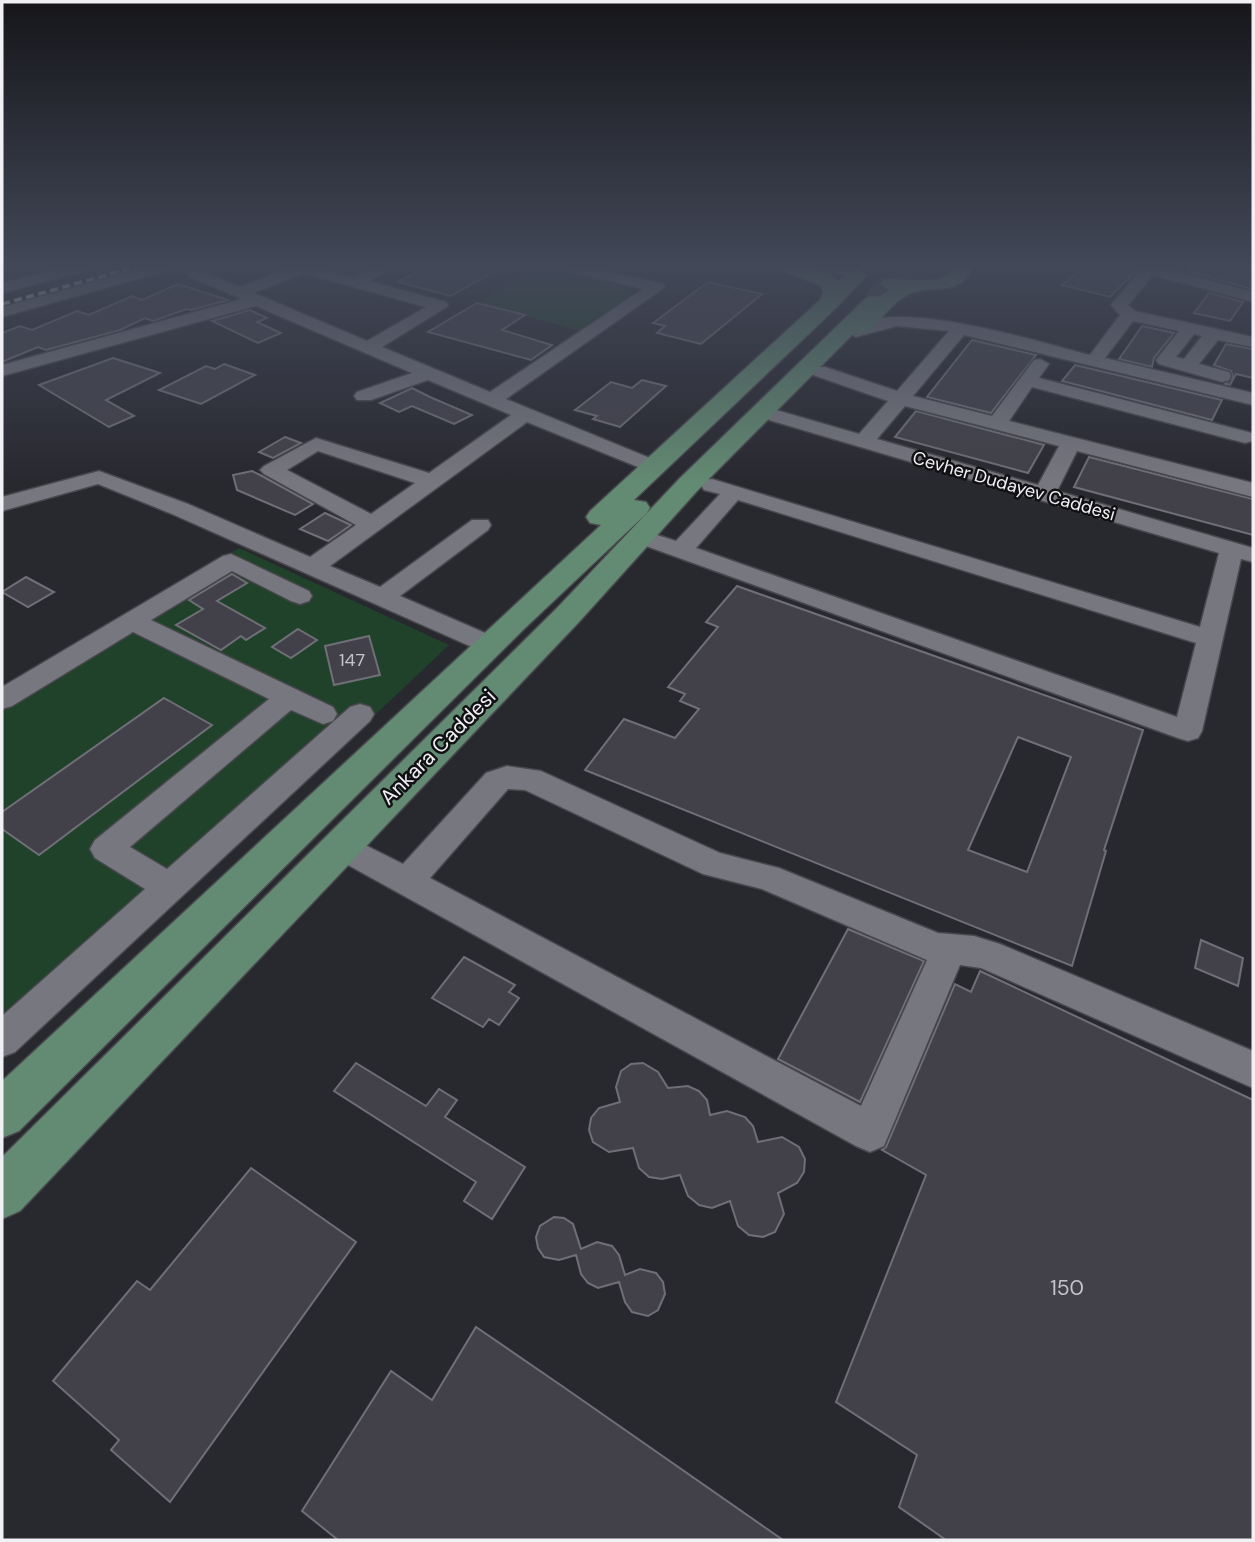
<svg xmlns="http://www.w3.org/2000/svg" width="1255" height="1542" font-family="'DM Sans',sans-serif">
  <rect width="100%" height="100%" fill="#28282f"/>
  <g fill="#20422b">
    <polygon points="535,268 552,268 630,288 632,295 578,330 477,303"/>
    <polygon points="239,548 449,645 376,714 355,705 2,1016 2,690"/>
  </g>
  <g fill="#424149" stroke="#706f77" stroke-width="2" fill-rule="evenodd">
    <polygon points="427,267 501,267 451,296 398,282"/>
    <polygon points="1084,267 1133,267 1136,271 1110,297 1062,285"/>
    <polygon points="1191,267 1253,267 1253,287 1252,289 1190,272"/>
    <polygon points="708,282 762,294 701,344 657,333 665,326 653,323"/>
    <polygon points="178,284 228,300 191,310 187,309 153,321 145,318 120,330 46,350 38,347 2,362 2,333 20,326 32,330 77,311 89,315 132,296 142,300"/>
    <polygon points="1209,293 1243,302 1230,321 1194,313"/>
    <polygon points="477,303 525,315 502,330 552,345 531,360 428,332"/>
    <polygon points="250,310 267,318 257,322 281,333 258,343 212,321"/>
    <polygon points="1142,326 1174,333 1154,358 1152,367 1119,359"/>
    <polygon points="972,340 1036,355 991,413 927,397"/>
    <polygon points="1226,344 1253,349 1253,378 1236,374 1230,385 1225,384 1233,377 1231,371 1214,365"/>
    <polygon points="113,358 160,373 106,400 134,416 109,427 39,385"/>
    <polygon points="224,364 255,375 201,404 159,390 206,366 215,369"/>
    <polygon points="1075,365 1222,400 1212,420 1062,381"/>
    <polygon points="642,380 666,386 620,427 593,419 597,416 575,410 611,382 632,388"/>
    <polygon points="412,388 430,397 472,415 454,424 412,406 399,412 380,403"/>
    <polygon points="916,411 1044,445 1028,473 895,437"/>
    <polygon points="285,437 301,443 273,458 259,452"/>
    <polygon points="1089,457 1253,499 1253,535 1074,487"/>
    <polygon points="252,471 262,476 313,504 295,515 237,490 233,475"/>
    <polygon points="325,513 351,525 328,541 300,529"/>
    <polygon points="232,574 247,583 217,601 265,628 246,640 241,636 221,650 176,625 203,609 189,600"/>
    <polygon points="26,577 54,592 28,607 2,592"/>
    <path d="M737 586 1143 730 1104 850 1106 851 1072 966 585 770 624 719 675 738 699 709 680 701 685 694 668 687 718 627 706 622ZM1018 737 1071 757 1027 872 968 850Z"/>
    <polygon points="298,629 317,640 291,658 272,647"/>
    <polygon points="369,636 380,675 334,685 325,646"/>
    <polygon points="164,698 212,725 39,855 2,829 2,812"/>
    <polygon points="848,929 924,961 860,1102 778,1059"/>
    <polygon points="1201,940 1243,958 1238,986 1195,968"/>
    <polygon points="464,957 515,985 509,992 519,998 499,1025 489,1019 483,1027 432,998"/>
    <polygon points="980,971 1253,1100 1253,1540 946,1540 899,1507 917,1455 836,1402 926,1175 882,1150 886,1147 955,984 971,992"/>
    <polygon points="356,1063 426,1106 439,1089 457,1100 445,1117 525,1167 492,1219 464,1201 476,1182 334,1091"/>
    <polygon points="643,1063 658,1072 668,1088 688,1086 699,1091 707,1100 710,1115 727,1111 745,1117 753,1126 758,1142 782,1137 799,1147 805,1159 804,1172 797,1183 778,1193 784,1214 775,1232 763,1237 749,1235 738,1226 730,1201 712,1208 699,1205 688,1196 680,1175 662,1179 649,1177 639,1168 633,1148 609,1152 593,1142 589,1130 591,1118 599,1108 620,1102 616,1087 621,1071 631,1064"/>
    <polygon points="251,1168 356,1242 170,1502 111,1450 119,1440 53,1381 137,1281 150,1290"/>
    <polygon points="554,1217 564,1218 573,1224 581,1249 597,1242 612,1246 619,1255 625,1275 640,1269 656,1273 663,1282 665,1294 658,1310 648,1316 632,1312 625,1302 619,1282 598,1288 588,1283 581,1274 576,1255 559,1260 544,1257 538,1248 536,1237 540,1226"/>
    <polygon points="476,1327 562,1386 783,1540 338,1540 302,1511 391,1371 432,1400"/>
  </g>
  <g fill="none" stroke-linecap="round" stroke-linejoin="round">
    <polyline stroke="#46464d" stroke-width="22" stroke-dasharray="22 10" stroke-linecap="butt" points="874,301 907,267"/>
    <defs>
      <g id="minor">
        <polygon points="66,267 91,267 88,270 2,293 2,283"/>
        <polygon points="148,267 172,267 169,270 2,317 2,307"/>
        <path d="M291 267H315L353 277 375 267H395L369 281 446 302 448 306 382 347 490 392 643 289 563 270 560 267H588L663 284 665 287 506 399 662 463 666 467 662 471H648L527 422 330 566 380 587 472 520H488L491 525 488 530 400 596 499 639 503 645 499 651 490 654 481 651 172 514 98 484 2 511V497L99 471 188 504 310 557 356 525 264 474 260 470 264 466 316 438 429 473 511 415 428 380 371 400H357L354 396 357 392 412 373 256 306 2 376V365L242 299 190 277 188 274 190 271H202L240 287ZM303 273 426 307 367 341 254 293ZM318 451 415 483 371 514 287 470Z"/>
        <polygon points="820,267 860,270 862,273 854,278 823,270"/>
        <path d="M1135 267H1160L1253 292V302L1153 275 1128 305 1135 311 1253 337V347L1218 340 1199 364 1229 372 1231 376 1229 380 1222 382 1159 364 1156 360 1179 331 1133 321 1105 358 1253 393V405L964 335 913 396 992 416 1034 360 1040 359 1049 364 1039 378 1252 433V441L1245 443 1032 387 1009 421 1253 483V497L1077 451 1057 491 1253 548V562L1241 559 1202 731 1198 738 1188 741 1178 738 646 546 642 541 646 536 654 534 676 541 720 494 704 490 701 485 704 480 712 479 1200 627 1219 553 769 420 766 416 776 410 859 434 888 401 813 375 810 371 813 367H825L897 391 949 331 897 326 856 337 847 332C882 292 1042 343 1090 355L1120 315 1111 305 1140 271ZM1194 334 1202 336 1184 359 1176 357ZM905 406 1059 446 1038 485 877 439ZM738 500 1196 643 1177 717 696 548Z"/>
        <polygon points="231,554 309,591 312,596 309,601 300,604 291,601 232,571 151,620 333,707 337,714 333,721 323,724 291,710 130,847 167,869 350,707 360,704 370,707 374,714 370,721 15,1052 2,1057 2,1016 145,889 95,858 90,849 95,840 269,699 133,632 12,706 2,709 2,687 223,556"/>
        <path d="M507 766 541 771 720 853 779 868 938 933 974 936 1000 944 1253 1051V1088L981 968 960 965 884 1146 870 1152 856 1146 330 855 325 846 330 837 341 833 403 864 486 773ZM508 789 525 790 703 874 762 889 927 960 861 1106 430 878Z"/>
      </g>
      <g id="major">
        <path d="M781 267C798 267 828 266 838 282L850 271 857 269 867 275 836 308 634 500 646 502 650 508 646 514 523 630 19 1131 2 1138V1081L601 525 590 523 586 517 590 511 821 299 823 292 820 285 783 271Z"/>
        <path d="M955 267H974C959 295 940 286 915 292 896 297 882 319 868 332L854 333 698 490 579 622 20 1211 2 1219V1157L557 608 680 478 867 297 880 296 890 290 880 284 883 280C904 275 941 291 955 267Z"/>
      </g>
    </defs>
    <use href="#minor" stroke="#47474c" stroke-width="3"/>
    <use href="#major" stroke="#47474c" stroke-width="3"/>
    <use href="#minor" fill="#77777f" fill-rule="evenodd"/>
    <use href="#major" fill="#638a72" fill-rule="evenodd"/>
    <polyline stroke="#ceced3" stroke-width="3.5" stroke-dasharray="8 4.5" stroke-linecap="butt" points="2,304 136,267"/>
  </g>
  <linearGradient id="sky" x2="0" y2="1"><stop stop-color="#16161a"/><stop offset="0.55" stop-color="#424858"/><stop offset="1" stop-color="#424858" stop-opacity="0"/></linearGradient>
  <rect width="1255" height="483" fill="url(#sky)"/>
  <g text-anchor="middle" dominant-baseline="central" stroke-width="5" stroke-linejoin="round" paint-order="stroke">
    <g font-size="18" fill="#f0f0f5" stroke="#111114">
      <text transform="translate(1014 486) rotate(16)">Cevher Dudayev Caddesi</text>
    </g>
    <g font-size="18" fill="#c4c4ca">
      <text x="352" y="660">147</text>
    </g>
    <g font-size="21" fill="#f0f0f5" stroke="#111114">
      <text transform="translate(438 747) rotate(-45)">Ankara Caddesi</text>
    </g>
    <g font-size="21" fill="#c4c4ca">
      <text x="1067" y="1288">150</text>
    </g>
  </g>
  <rect width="1255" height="1542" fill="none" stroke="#f0f0f5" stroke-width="7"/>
</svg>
